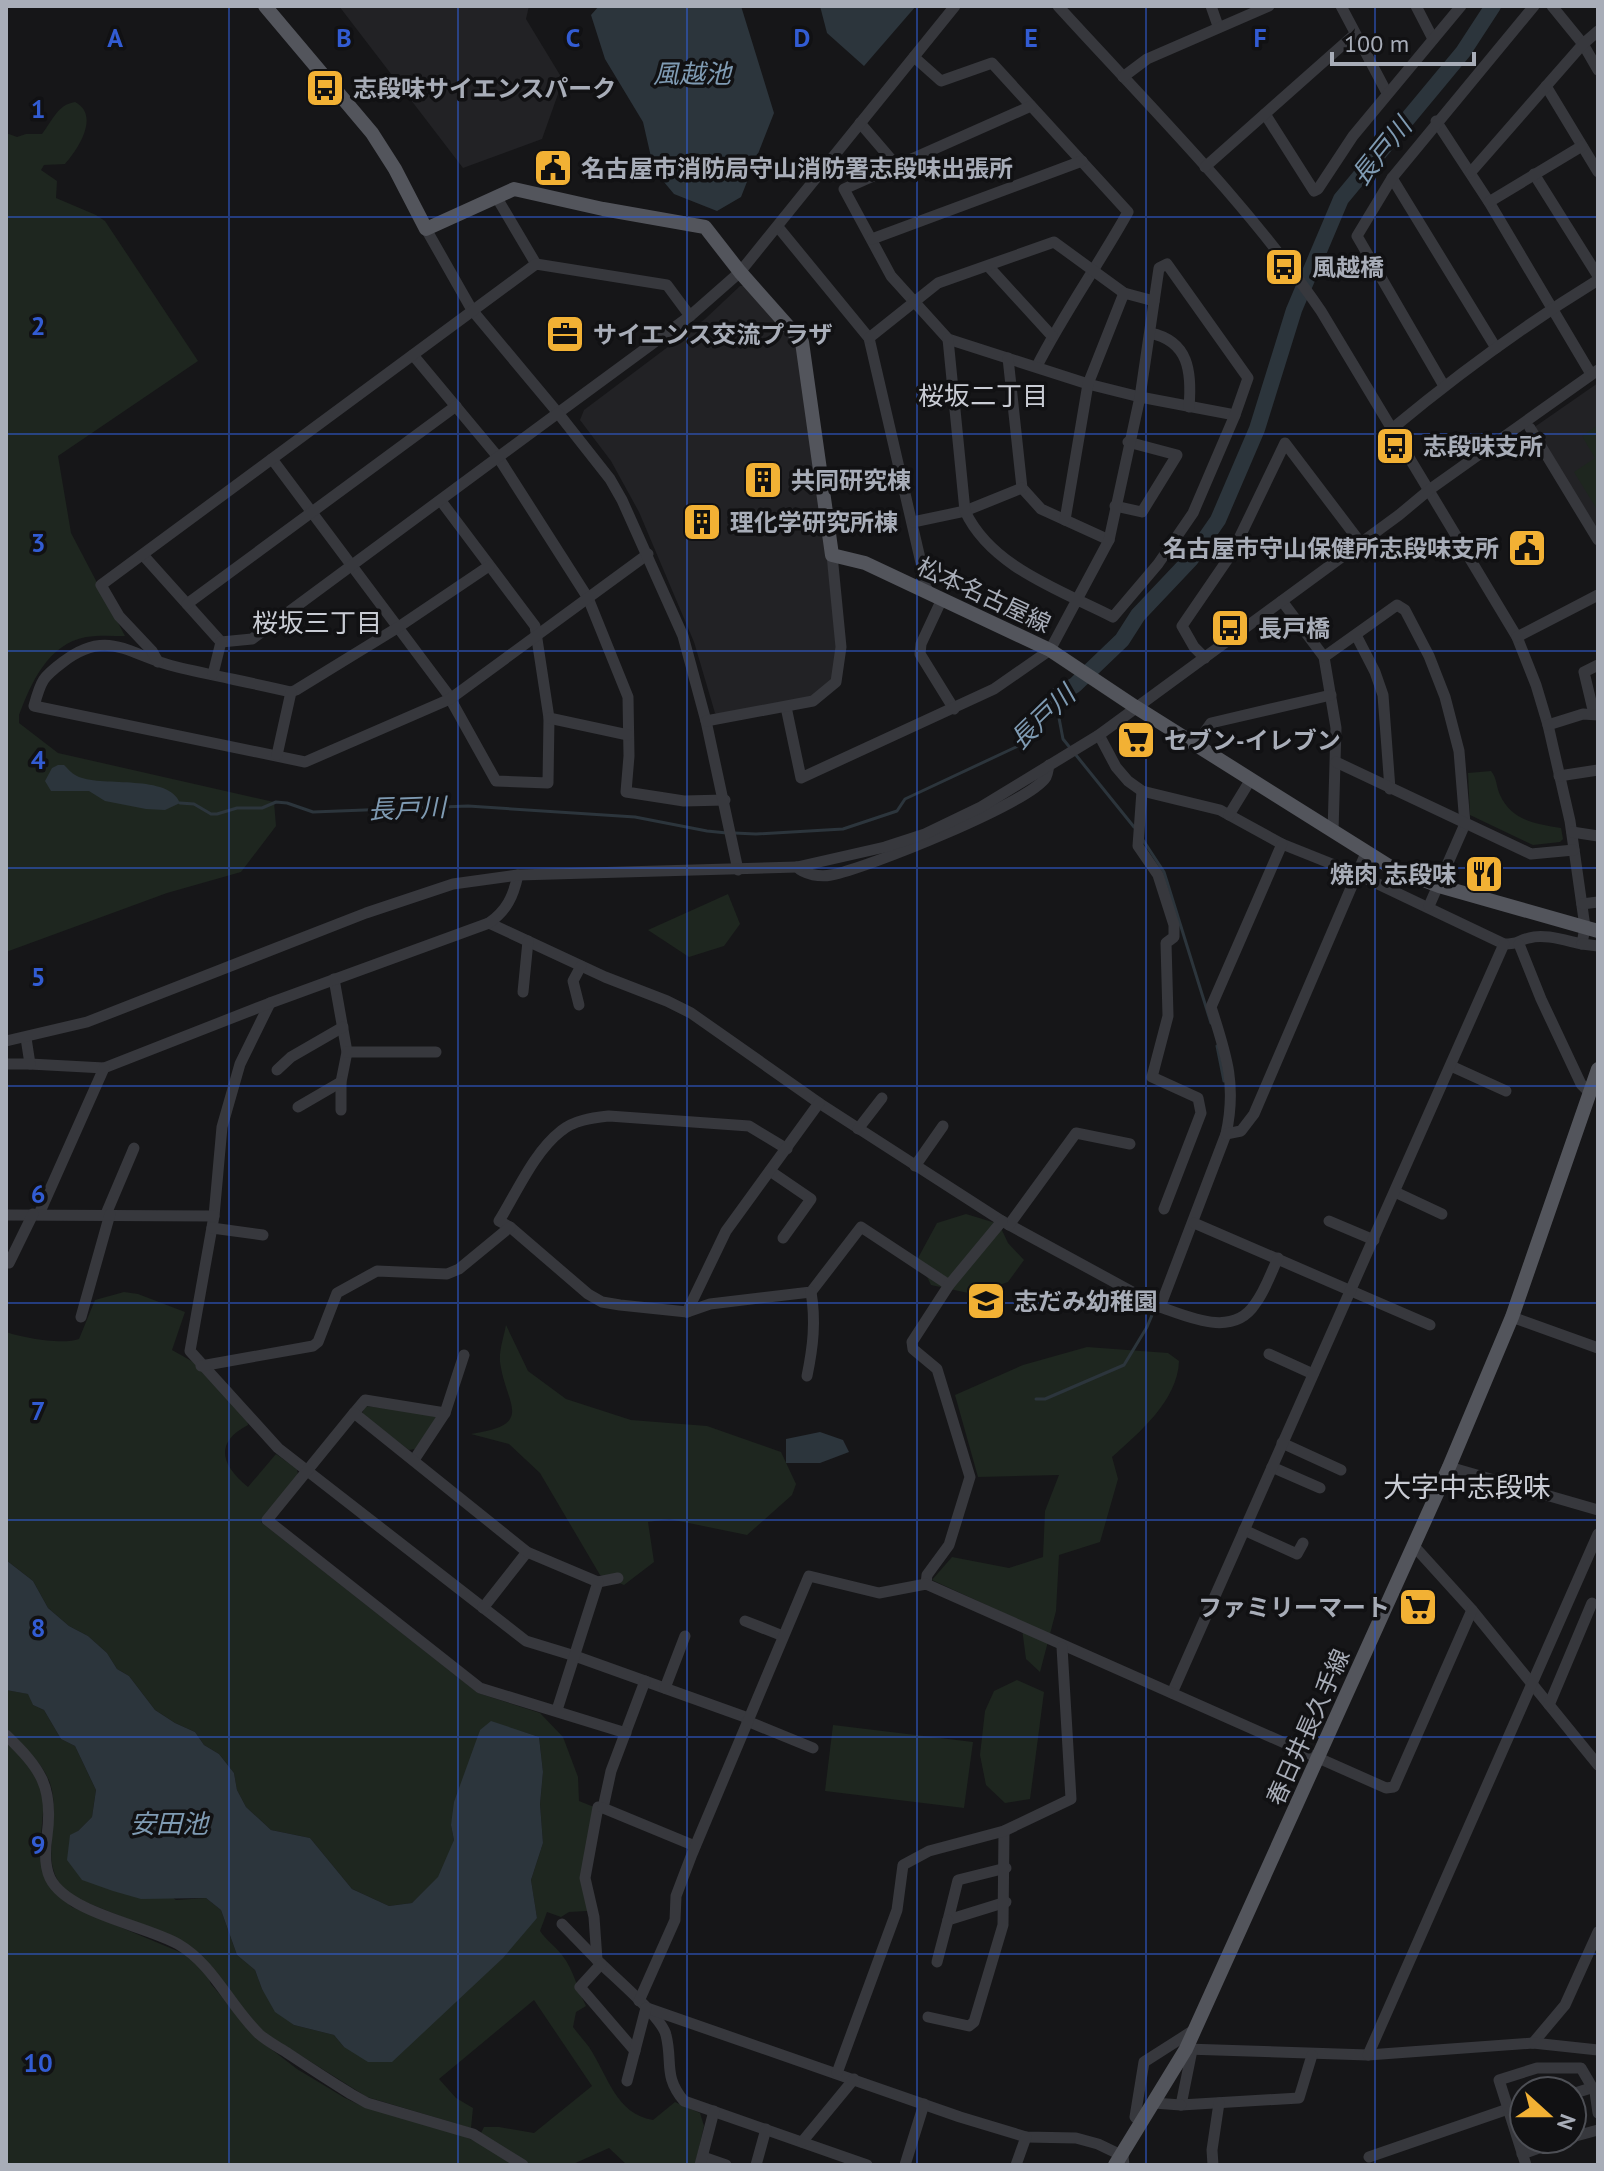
<svg xmlns="http://www.w3.org/2000/svg" width="1604" height="2171" font-family="'PT Sans','Noto Sans JP',sans-serif">
  <rect width="100%" height="100%" fill="#161618"/>
  <g fill="#222225">
    <polygon points="339,6 529,6 526,19 563,80 542,139 463,168"/>
    <polygon points="740,286 746,286 799,347 835,620 836,646 833,679 812,698 720,716 715,713 694,642 639,512 611,461 580,420 584,410 705,319"/>
    <polygon points="1598,383 1598,534 1535,430 1536,426"/>
  </g>
  <g fill="#1e261f">
    <path d="M75 102C100 115 79 148 65 164L44 165 41 170 57 181 56 198 96 215 105 221 198 361 58 456 71 533 125 636C112 636 99 635 86 637 48 644 31 683 19 715V723L58 753 274 802 276 826 241 872 167 893 6 952V133L17 137 26 134H42C53 120 57 105 75 102Z"/>
    <polygon points="1598,425 1598,511 1574,472 1595,458 1582,436"/>
    <path d="M1491 771C1497 778 1496 786 1500 795 1512 821 1536 824 1561 828L1563 839 1560 842 1533 845 1470 815 1468 773Z"/>
    <polygon points="728,894 740,924 724,946 689,957 648,930"/>
    <polygon points="966,1214 999,1224 1008,1243 1024,1260 1008,1282 973,1294 931,1285 918,1258 937,1223"/>
    <path d="M124 1292 138 1294 185 1312 172 1350C201 1367 248 1386 248 1425 213 1443 222 1466 248 1487L276 1454 297 1469 298 1475 261 1522 478 1693 540 1713 563 1737 578 1777 579 1801 594 1807 582 1877 589 1906 587 1911 569 1912 561 1917 547 1912 540 1931C546 1940 555 1946 562 1955 574 1970 577 1989 586 2006L576 2012 573 2027C578 2034 584 2040 589 2047 608 2076 616 2114 653 2120L675 2102 700 2113 704 2126 695 2165H627L609 2148 571 2165H527L481 2133 484 2127H499L534 2133 592 2086 534 2000 439 2079 456 2098 473 2108 471 2128 367 2097 263 2032 182 1941 78 1899C30 1872 64 1824 50 1783 42 1761 22 1746 6 1730V1690L29 1694 33 1705 44 1710 61 1739 75 1746 96 1790 92 1817 78 1831 176 1900 206 1898 221 1910 237 1955 255 1970 262 1989 294 2025 334 2035 344 2047 537 1918 531 1880 543 1843 540 1804 543 1772 539 1737 520 1731 480 1730 451 1825 454 1840 449 1856 438 1878 412 1903 389 1906 352 1889 310 1838 271 1830 246 1807 237 1790 234 1773 219 1754 204 1745 195 1732 175 1723 155 1710 129 1676 117 1669 107 1653 88 1636 69 1626 48 1608 33 1581 6 1560V1332C23 1338 63 1345 79 1339L95 1300Z"/>
    <path d="M506 1325 528 1371 566 1399 631 1420 707 1426 781 1452 796 1484 792 1495 747 1535 669 1519 648 1522 654 1562 624 1585 600 1575 540 1473 509 1444 471 1434C536 1424 506 1406 500 1362 499 1350 504 1336 506 1325Z"/>
    <path d="M1087 1347 1168 1353 1179 1361C1178 1400 1139 1433 1112 1457L1118 1479 1100 1542 1059 1555 1056 1611 1040 1672 1026 1659 1021 1621 932 1580 952 1557 1009 1568 1043 1557 1045 1511 1059 1475 978 1477 955 1395 1023 1365Z"/>
    <polygon points="365,1406 439,1414 415,1449 409,1450 362,1414"/>
    <polygon points="1017,1680 1044,1692 1030,1799 1005,1803 986,1785 980,1755 985,1711 994,1691"/>
    <polygon points="833,1725 973,1742 964,1808 825,1791"/>
    <path d="M6 1740C18 1752 32 1763 38 1778 50 1805 37 1831 42 1853 45 1869 60 1898 72 1907L187 1955 207 1975 211 1984 258 2039 297 2069 345 2098 362 2106 445 2128 479 2143 519 2165H6Z"/>
  </g>
  <g fill="#2c353c">
    <polygon points="599,6 741,6 774,113 741,197 717,211 674,194 654,170 643,122 605,59 591,15"/>
    <polygon points="820,6 916,6 864,66 827,33"/>
    <path d="M58 765H64C69 770 72 774 79 777 104 787 169 774 180 803L165 810 146 809 105 801 89 791H51L45 781 52 768Z"/>
    <polygon points="820,1432 843,1440 849,1452 820,1463 786,1463 786,1439"/>
    <polygon points="6,1560 33,1581 48,1608 69,1626 88,1636 107,1653 117,1669 129,1676 155,1710 175,1723 195,1732 204,1745 219,1754 234,1773 237,1790 246,1807 271,1830 310,1838 352,1889 389,1906 412,1903 438,1877 454,1840 451,1825 454,1802 480,1730 491,1721 539,1737 543,1772 540,1804 543,1843 531,1880 537,1918 503,1958 392,2062 368,2062 344,2047 334,2035 294,2025 275,2012 262,1989 255,1970 237,1955 221,1910 206,1898 141,1899 113,1891 82,1880 67,1860 70,1835 78,1831 92,1817 96,1790 75,1746 61,1739 44,1710 33,1705 28,1694 6,1690"/>
  </g>
  <g fill="none" stroke-linecap="round" stroke-linejoin="round">
    <g stroke="#2c353c" stroke-width="3">
      <polyline points="1055,697 1063,739 1134,827"/>
      <polyline points="180,803 194,804 211,814 217,814 237,808 262,808 276,802 287,803 313,812 468,806 635,817 707,831 727,833"/>
      <polyline points="734,833 756,834 843,829 897,811 905,799 1016,747 1056,696"/>
      <polyline points="1143,840 1164,872 1211,1023"/>
      <polyline points="1217,1046 1224,1081"/>
      <polyline points="1036,1399 1045,1399 1124,1365 1147,1327 1155,1308"/>
    </g>
    <polyline stroke="#2c353c" stroke-width="16" points="1056,696 1075,685 1122,640 1138,615 1191,559 1218,520 1257,429 1294,310 1341,199 1463,52 1493,6"/>
    <g stroke="#37383d" stroke-width="11">
      <path d="M1058 6C1148 105 1245 200 1321 311L1517 637 1536 685 1548 725 1570 821 1585 927 1582 944C1567 941 1544 933 1529 938 1516 941 1520 944 1504 944L1357 874 1282 844 1220 810 1142 791 1128 781 1116 767 1099 735"/>
      <polyline points="1211,6 1218,26"/>
      <polyline points="1341,6 1387,93"/>
      <polyline points="1416,6 1433,39"/>
      <polyline points="1552,6 1583,44 1598,70"/>
      <path d="M914 57 941 81 992 63 1128 212C1099 264 1064 313 1037 366"/>
      <polyline points="1123,77 1147,59 1269,6"/>
      <polyline points="1546,86 1598,172"/>
      <polyline points="1031,106 844,189 891,276 948,339 1088,384 1140,397 1235,415"/>
      <polyline points="1265,114 1314,191 1318,189 1353,136 1461,6"/>
      <polyline points="1436,121 1489,202 1591,374"/>
      <polyline points="860,123 897,166"/>
      <polyline points="1205,167 1355,34"/>
      <polyline points="1471,172 1583,44 1598,31"/>
      <polyline points="1534,174 1598,276"/>
      <polyline points="1392,178 1496,348"/>
      <polyline points="497,198 536,264"/>
      <polyline points="1489,202 1582,146"/>
      <polyline points="778,227 869,338 928,593"/>
      <polyline points="426,229 472,310 558,413 690,316 740,272 955,6"/>
      <polyline points="872,239 1082,161"/>
      <polyline points="988,266 1052,336"/>
      <path d="M1150 333C1189 341 1192 372 1189 407"/>
      <polyline points="869,338 938,283 1054,242 1124,293"/>
      <polyline points="413,355 498,457 588,598 628,697 629,756 626,792 684,801 725,800"/>
      <polyline points="1008,358 1022,488 1041,509 1109,540"/>
      <polyline points="1444,386 1357,236 1392,178 1534,6"/>
      <path d="M1393 428C1458 374 1526 324 1598 280"/>
      <polyline points="1530,428 1598,540"/>
      <polyline points="272,459 447,693 496,781 548,783 549,718 535,626 441,501"/>
      <polyline points="1115,506 1142,512 1177,455 1128,442"/>
      <polyline points="1065,520 1088,384 1124,293 1154,301"/>
      <polyline points="913,522 965,511 1022,488"/>
      <polyline points="143,555 221,642"/>
      <path d="M489 566 397 628 296 690 291 692C253 683 215 676 177 667 129 656 109 627 63 662 43 677 41 680 34 706L305 762 450 699 648 554"/>
      <polyline points="942,599 921,644 920,654 954,709"/>
      <polyline points="1282,601 1324,657 1336,728 1333,832"/>
      <polyline points="187,604 456,406"/>
      <polyline points="1356,635 1375,672 1383,695 1390,789"/>
      <polyline points="1517,637 1598,595"/>
      <polyline points="221,642 252,639 558,413 610,479 622,500 683,636 706,721 738,870"/>
      <polyline points="1324,657 1397,605 1405,610 1429,656 1445,697 1459,751 1465,824 1429,906"/>
      <polyline points="1205,658 1194,647 1182,626 1232,553 1285,443 1360,542"/>
      <polyline points="158,662 152,651 119,616 101,585 536,264 667,285 690,316"/>
      <polyline points="213,674 221,642"/>
      <path d="M786 707 801 778 994 689 1050 650 1109 540 1140 397 1159 268 1167 264 1248 378 1235 415 1193 513 1158 564 1113 617C1060 590 991 567 965 511L948 339"/>
      <polyline points="1594,714 1584,672 1598,665"/>
      <polyline points="549,718 628,735"/>
      <polyline points="706,721 813,701 836,682 841,647 832,555"/>
      <polyline points="1548,725 1583,714 1598,715"/>
      <polyline points="1197,743 1211,723 1331,695"/>
      <polyline points="277,755 291,692"/>
      <polyline points="1336,762 1531,854 1574,850"/>
      <polyline points="1559,776 1598,770"/>
      <polyline points="1142,791 1138,846 1158,875 1174,925 1174,937 1166,943 1168,1016 1152,1077 1198,1098 1201,1113 1164,1209"/>
      <polyline points="1229,815 1251,779"/>
      <polyline points="1572,832 1598,836"/>
      <path d="M797 867C804 875 821 877 831 875 865 869 1030 803 1046 777 1048 773 1048 769 1049 765"/>
      <polyline points="1582,904 1598,902"/>
      <path d="M489 923 605 977 667 1001 691 1013 819 1103 1002 1221 1160 1307 1226 1134C1237 1084 1226 1054 1211 1007L1282 844"/>
      <polyline points="1519,944 1541,999 1581,1084 1589,1092"/>
      <polyline points="1582,944 1598,946"/>
      <polyline points="334,979 347,1052 341,1082 341,1110"/>
      <polyline points="523,992 528,941"/>
      <polyline points="270,1003 240,1064 222,1127 214,1216 190,1351 278,1448 526,1641 575,1656 748,1718"/>
      <polyline points="579,1005 573,981 581,966"/>
      <path d="M26 1038 30 1064 104 1068 270 1003 489 923C507 910 513 897 518 875"/>
      <polyline points="6,1041 87,1022 366,913 453,884 518,875 797,867 885,847 925,834 981,807 1099,735 1399,515 1429,490 1598,370"/>
      <polyline points="347,1052 436,1052"/>
      <polyline points="6,1064 30,1064"/>
      <polyline points="1451,1066 1506,1091"/>
      <polyline points="277,1070 291,1057 343,1027"/>
      <polyline points="298,1107 341,1082"/>
      <polyline points="858,1129 882,1098"/>
      <polyline points="1226,1134 1241,1131 1254,1114 1366,853"/>
      <path d="M787 1149 749 1126 609 1116C592 1118 574 1120 561 1131 534 1152 517 1192 499 1221L510 1227 588 1294 602 1302 620 1305 687 1312 710 1304 811 1292 861 1227 949 1285"/>
      <polyline points="915,1166 943,1126"/>
      <polyline points="770,1171 811,1199 783,1238"/>
      <polyline points="1395,1192 1442,1214"/>
      <polyline points="39,1214 104,1068"/>
      <polyline points="106,1214 134,1148"/>
      <polyline points="6,1215 214,1216"/>
      <polyline points="1329,1221 1374,1240"/>
      <polyline points="1194,1223 1430,1325"/>
      <polyline points="1009,1225 1076,1133 1130,1144"/>
      <polyline points="212,1228 263,1235"/>
      <polyline points="9,1263 33,1214"/>
      <path d="M1160 1307C1189 1317 1233 1338 1255 1304 1265 1291 1271 1273 1278 1258"/>
      <polyline points="687,1312 726,1231 819,1103"/>
      <polyline points="81,1317 110,1214"/>
      <polyline points="1512,1317 1598,1348"/>
      <polyline points="1269,1354 1313,1374"/>
      <polyline points="201,1366 313,1346 318,1342 337,1293 377,1271 447,1274 459,1269 510,1227"/>
      <path d="M807 1376C813 1347 816 1321 811 1292"/>
      <polyline points="354,1413 365,1400 445,1413"/>
      <polyline points="1282,1443 1341,1470"/>
      <polyline points="414,1460 445,1413 464,1355"/>
      <polyline points="1272,1467 1320,1488"/>
      <polyline points="1449,1467 1598,1510"/>
      <polyline points="1244,1530 1297,1554 1303,1543"/>
      <polyline points="1413,1545 1472,1610 1598,1765"/>
      <polyline points="598,1582 618,1578"/>
      <polyline points="926,1584 927,1575 949,1545 970,1477 937,1369 913,1349 912,1342 949,1285 1002,1221"/>
      <polyline points="483,1608 527,1552"/>
      <polyline points="745,1621 783,1636"/>
      <path d="M645 1681 611 1771 603 1808 598 1807 585 1878 594 1917 597 1960C612 1975 662 2017 666 2035 673 2063 663 2076 684 2101L867 2165"/>
      <polyline points="665,1688 685,1636"/>
      <polyline points="1172,1693 1504,944"/>
      <polyline points="1549,1705 1592,1603"/>
      <polyline points="557,1710 598,1582 527,1552 354,1413 267,1520 480,1688 626,1733"/>
      <polyline points="747,1721 813,1748"/>
      <path d="M6 1735C40 1768 54 1786 47 1836 45 1849 44 1865 50 1878 67 1913 144 1925 178 1944 214 1965 229 2005 259 2034 268 2042 280 2048 289 2054 310 2068 330 2081 351 2094L367 2103 473 2134 523 2165"/>
      <polyline points="603,1808 695,1846"/>
      <polyline points="1006,1902 948,1920 958,1880 1006,1868"/>
      <polyline points="562,1924 597,1960"/>
      <polyline points="937,1962 948,1920"/>
      <polyline points="601,1964 580,1987 635,2051"/>
      <polyline points="639,2001 675,1920 676,1896 692,1854 809,1576 879,1593 926,1584 1386,1788 1394,1787 1472,1610"/>
      <polyline points="647,2008 960,2117 1026,2137 1076,2138 1098,2144 1123,2156 1124,2165"/>
      <polyline points="928,2017 969,2026 974,2022 1003,1925 1004,1831"/>
      <polyline points="1533,2043 1565,2005 1598,1932"/>
      <polyline points="1186,2049 1368,2055 1533,2043 1598,2050"/>
      <polyline points="1192,2050 1181,2105 1299,2098 1312,2055"/>
      <polyline points="1368,2055 1598,1534"/>
      <polyline points="837,2073 897,1910 903,1865 929,1851 1004,1831 1071,1799 1062,1647"/>
      <polyline points="627,2081 646,2008"/>
      <polyline points="1572,2094 1591,2088"/>
      <polyline points="1154,2103 1181,2105"/>
      <polyline points="1142,2123 1135,2117 1144,2062 1194,2030"/>
      <polyline points="1572,2137 1598,2130"/>
      <polyline points="802,2142 854,2079"/>
      <polyline points="1522,2154 1564,2139"/>
      <polyline points="703,2157 726,2165"/>
      <polyline points="1369,2157 1508,2109"/>
      <polyline points="700,2165 714,2111"/>
      <polyline points="756,2165 766,2129"/>
      <polyline points="905,2165 924,2104"/>
      <polyline points="1016,2165 1026,2137"/>
      <polyline points="1213,2165 1212,2150 1219,2103"/>
      <polyline points="1526,2165 1499,2080 1537,2068 1581,2068 1595,2092 1598,2113"/>
    </g>
    <g stroke="#53555c" stroke-width="14">
      <polyline points="265,6 372,133 395,169 426,229 514,189 603,209 705,227 740,272 802,342 832,555 865,563 1050,650 1134,706 1392,868 1439,886 1598,931"/>
      <polyline points="1115,2165 1186,2049 1449,1467 1512,1317 1598,1069"/>
    </g>
  </g>
  <path fill="none" stroke="#325cd3" stroke-width="2" stroke-opacity="0.55" d="M229 6V2165M458 6V2165M687 6V2165M917 6V2165M1146 6V2165M1375 6V2165M6 217H1598M6 434H1598M6 651H1598M6 868H1598M6 1086H1598M6 1303H1598M6 1520H1598M6 1737H1598M6 1954H1598"/>
  <defs>
    <symbol id="bus-square" viewBox="-11 -11 22 22"><rect x="-9" y="-9" width="18" height="18" rx="4" fill="#f2b134" stroke="#111113"/><path d="M-5-6H5V4H4V6H2V4H-2V6H-4V4H-5ZM-3.5-4V0h7V-4ZM-3.5 1.2v1.5H-2V1.2ZM2 1.2v1.5H3.5V1.2Z" fill="#111"/></symbol>
    <symbol id="civic-square" viewBox="-11 -11 22 22"><rect x="-9" y="-9" width="18" height="18" rx="4" fill="#f2b134" stroke="#111113"/><path d="M-.6-6.5H3V-4.5H.6V-3L4-1V1h2V6H-6V1h2V-1L-.6-3ZM-1.2 2.5V6h2.4V2.5Z" fill="#111"/></symbol>
    <symbol id="office-square" viewBox="-11 -11 22 22"><rect x="-9" y="-9" width="18" height="18" rx="4" fill="#f2b134" stroke="#111113"/><path d="M-6-3h4V-5.5h4V-3h4V5H-6ZM-1-4.5V-3h2v-1.5ZM-6 0V1H6V0Z" fill="#111"/></symbol>
    <symbol id="building-square" viewBox="-11 -11 22 22"><rect x="-9" y="-9" width="18" height="18" rx="4" fill="#f2b134" stroke="#111113"/><path d="M-4-6H4V6H1V3H-1V6H-4ZM-2.5-4.3h1.7v1.8h-1.7ZM.8-4.3h1.7v1.8H.8ZM-2.5-1h1.7V.8h-1.7ZM.8-1h1.7V.8H.8Z" fill="#111"/></symbol>
    <symbol id="supermarket-square" viewBox="-11 -11 22 22"><rect x="-9" y="-9" width="18" height="18" rx="4" fill="#f2b134" stroke="#111113"/><path d="M-6-5.5h2.5l.6 2H6L4.5 2H-2.5L-4.4-4H-6ZM-1.5 3.2a1.3 1.3 0 1 0 .1 0ZM3 3.2a1.3 1.3 0 1 0 .1 0Z" fill="#111"/></symbol>
    <symbol id="restaurant-square" viewBox="-11 -11 22 22"><rect x="-9" y="-9" width="18" height="18" rx="4" fill="#f2b134" stroke="#111113"/><path d="M-5-6h1v4h1v-4h1v4h1v-4h1v5L-1.5 .5V6h-2V.5L-5-1ZM5-6V6H3V1.5H1.5Q1.5-4 5-6Z" fill="#111"/></symbol>
    <symbol id="school-square" viewBox="-11 -11 22 22"><rect x="-9" y="-9" width="18" height="18" rx="4" fill="#f2b134" stroke="#111113"/><path d="M0-5L7-2L0 1L-7-2ZM-4 1L0 2.5L4 1V4Q0 6-4 4Z" fill="#111"/></symbol>
  </defs>
  <g fill-rule="evenodd">
    <use href="#bus-square" x="303" y="66" width="44" height="44"/>
    <use href="#civic-square" x="531" y="146" width="44" height="44"/>
    <use href="#bus-square" x="1262" y="245" width="44" height="44"/>
    <use href="#office-square" x="543" y="312" width="44" height="44"/>
    <use href="#bus-square" x="1373" y="424" width="44" height="44"/>
    <use href="#building-square" x="741" y="458" width="44" height="44"/>
    <use href="#building-square" x="680" y="500" width="44" height="44"/>
    <use href="#civic-square" x="1505" y="526" width="44" height="44"/>
    <use href="#bus-square" x="1208" y="606" width="44" height="44"/>
    <use href="#supermarket-square" x="1114" y="718" width="44" height="44"/>
    <use href="#restaurant-square" x="1462" y="852" width="44" height="44"/>
    <use href="#school-square" x="964" y="1279" width="44" height="44"/>
    <use href="#supermarket-square" x="1396" y="1585" width="44" height="44"/>
  </g>
  <g text-anchor="middle" dominant-baseline="central" stroke-width="7" stroke-linejoin="round" paint-order="stroke">
    <g font-size="24" font-weight="bold" fill="#a8adb8" stroke="#111113" text-anchor="start">
      <text x="353" y="88">志段味サイエンスパーク</text>
      <text x="581" y="168">名古屋市消防局守山消防署志段味出張所</text>
      <text x="1312" y="267">風越橋</text>
      <text x="593" y="334">サイエンス交流プラザ</text>
      <text x="1423" y="446">志段味支所</text>
      <text x="791" y="480">共同研究棟</text>
      <text x="730" y="522">理化学研究所棟</text>
      <text x="1499" y="548" text-anchor="end">名古屋市守山保健所志段味支所</text>
      <text x="1258" y="628">長戸橋</text>
      <text x="1164" y="740">セブン-イレブン</text>
      <text x="1456" y="874" text-anchor="end">焼肉 志段味</text>
      <text x="1014" y="1301">志だみ幼稚園</text>
      <text x="1390" y="1607" text-anchor="end">ファミリーマート</text>
    </g>
    <g font-size="24" fill="#a8adb8" stroke="#111113">
      <text transform="translate(984 595) rotate(25)">松本名古屋線</text>
      <text transform="translate(1308 1727) rotate(-66)">春日井長久手線</text>
    </g>
    <g font-size="26" font-style="italic" fill="#7f9bb3" stroke="#111113">
      <text x="692" y="73">風越池</text>
      <text transform="translate(1381 151) rotate(-51)">長戸川</text>
      <text transform="translate(1042 717) rotate(-44)">長戸川</text>
      <text transform="translate(407 808) rotate(-2)">長戸川</text>
      <text x="169" y="1823">安田池</text>
    </g>
    <g font-size="26" fill="#c9ccd4" stroke="#111113">
      <text x="983" y="395">桜坂二丁目</text>
      <text x="317" y="622">桜坂三丁目</text>
    </g>
    <g font-size="28" fill="#c9ccd4" stroke="#111113">
      <text x="1467" y="1486">大字中志段味</text>
    </g>
  </g>
  <g font-size="26" text-anchor="middle" font-weight="bold" fill="#325cd3" stroke="#111113" stroke-width="7" stroke-linejoin="round" paint-order="stroke">
    <text x="115" y="47">A</text>
    <text x="344" y="47">B</text>
    <text x="573" y="47">C</text>
    <text x="802" y="47">D</text>
    <text x="1031" y="47">E</text>
    <text x="1260" y="47">F</text>
    <text x="38" y="118">1</text>
    <text x="38" y="335">2</text>
    <text x="38" y="552">3</text>
    <text x="38" y="769">4</text>
    <text x="38" y="986">5</text>
    <text x="38" y="1203">6</text>
    <text x="38" y="1420">7</text>
    <text x="38" y="1637">8</text>
    <text x="38" y="1854">9</text>
    <text x="38" y="2072">10</text>
  </g>
  <rect width="1604" height="2171" fill="none" stroke="#a8adb8" stroke-width="16"/>
  <g transform="translate(1548 2115) rotate(111)"><circle r="38" fill="#111113" stroke="#4d4f55" stroke-width="2"/>
  <path d="M0-6L14 30L0 20L-14 30Z" fill="#f2b134"/>
  <text y="-12" font-size="22" font-weight="bold" text-anchor="middle" fill="#a8adb8">N</text>
  </g>
  <path d="M1332 52v12h142v-12" fill="none" stroke="#a8adb8" stroke-width="4"/>
  <text x="1344" y="52" font-size="24" fill="#a8adb8" stroke="#111113" stroke-width="6" paint-order="stroke">100 m</text>
</svg>
